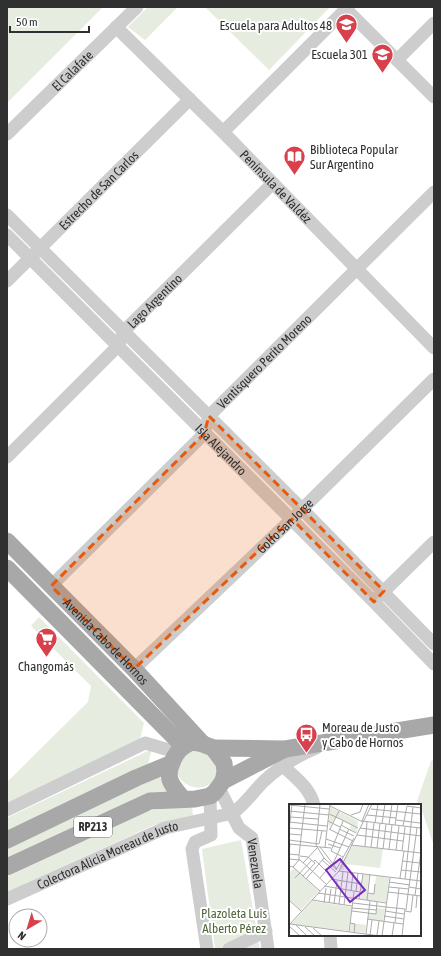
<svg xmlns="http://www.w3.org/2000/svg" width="441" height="956" font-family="'Asap Condensed',sans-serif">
  <rect width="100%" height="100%" fill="#fff"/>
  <g fill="#e6ecdf">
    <polygon points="7,7 103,7 7,103"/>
    <polygon points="148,7 178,7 145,40 128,27"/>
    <polygon points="205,7 330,7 269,70"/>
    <polygon points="39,617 144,723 140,739 11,805 7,800 7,782 88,702 91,686 31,626"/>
    <polygon points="152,749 147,768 7,835 7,818"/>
    <path d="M188 750 207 751C210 756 216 762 217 768 218 770 216 774 215 777 204 800 167 782 179 759 181 756 186 753 188 750Z"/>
    <polygon points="434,760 434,846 420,805 417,801 431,761"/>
    <polygon points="159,776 171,793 7,866 7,848"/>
    <polygon points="192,805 193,816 154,825 7,892 7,877 146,811"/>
    <polygon points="241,840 260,949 215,949 202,849"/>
  </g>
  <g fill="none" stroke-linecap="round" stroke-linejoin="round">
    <g stroke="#cdcdcd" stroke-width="13">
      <polyline points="344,7 434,97"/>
      <path id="s1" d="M116 27 223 132 434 348"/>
      <polyline points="397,60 434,23"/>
      <polyline points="223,132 348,7"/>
      <path id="s2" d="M7 134 137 7"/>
      <polyline points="7,215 302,509 434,644"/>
      <path id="s3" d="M7 235 374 602 434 664"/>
      <path id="s4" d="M7 281 190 99"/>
      <path id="s5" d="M7 457 118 346 124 331 273 183"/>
      <path id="s6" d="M51 586 204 434 209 416 434 192"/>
      <polyline points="378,597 434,542"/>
      <path id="s7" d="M134 669 292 519 434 379"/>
      <path d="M283 766C295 777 310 788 314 805"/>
      <path id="s8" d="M219 788 239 828 252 838 268 949"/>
      <polyline points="7,810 145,743 176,752"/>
      <path id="s9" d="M7 899 165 828 233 813C245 804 253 792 264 781 279 767 297 756 316 748"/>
      <polyline points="330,935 331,949"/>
      <polyline points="207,949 192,849 195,842 211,835 210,796"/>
      <polyline points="229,949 266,931"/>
    </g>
    <g stroke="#a8a8a8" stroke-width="17">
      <path id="s10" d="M7 541 134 669 203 744"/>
      <polyline points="7,568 183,746"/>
      <polyline points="213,748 285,749 434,725"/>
      <polyline points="223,781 283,750"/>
      <polyline points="7,840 136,778 172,763"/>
      <path d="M7 867 150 801 195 799 210 796 215 792 223 781 225 772 224 763 213 748 203 744 192 742C181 747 177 751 172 762 165 779 172 785 183 799"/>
    </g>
  </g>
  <path fill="#e8590c" fill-opacity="0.2" stroke="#e8590c" stroke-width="3" stroke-dasharray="8 5" stroke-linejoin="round" d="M209 416 384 591 374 602 292 519 134 669 51 586 204 434Z"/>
  <defs>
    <symbol id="school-pin" viewBox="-11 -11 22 30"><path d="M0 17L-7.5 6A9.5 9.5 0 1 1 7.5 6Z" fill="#da3f4c" stroke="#fff"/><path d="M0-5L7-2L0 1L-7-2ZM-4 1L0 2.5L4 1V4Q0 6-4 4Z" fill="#fff"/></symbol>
    <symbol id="library-pin" viewBox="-11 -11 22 30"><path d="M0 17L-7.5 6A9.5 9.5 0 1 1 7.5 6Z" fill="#da3f4c" stroke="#fff"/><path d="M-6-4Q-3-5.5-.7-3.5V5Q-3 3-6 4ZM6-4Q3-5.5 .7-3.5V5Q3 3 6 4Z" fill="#fff"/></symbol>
    <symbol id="supermarket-pin" viewBox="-11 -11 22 30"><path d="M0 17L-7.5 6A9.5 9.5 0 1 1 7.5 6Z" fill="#da3f4c" stroke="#fff"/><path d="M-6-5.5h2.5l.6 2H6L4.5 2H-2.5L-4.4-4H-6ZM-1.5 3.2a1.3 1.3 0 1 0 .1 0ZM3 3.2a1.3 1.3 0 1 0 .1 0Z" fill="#fff"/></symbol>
    <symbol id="bus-pin" viewBox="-11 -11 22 30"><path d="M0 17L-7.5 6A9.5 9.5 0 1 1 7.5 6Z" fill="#da3f4c" stroke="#fff"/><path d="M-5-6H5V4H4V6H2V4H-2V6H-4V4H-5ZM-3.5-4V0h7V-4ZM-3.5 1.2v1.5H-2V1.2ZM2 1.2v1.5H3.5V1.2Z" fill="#fff"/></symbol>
  </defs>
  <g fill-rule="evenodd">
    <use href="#school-pin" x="334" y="12" width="25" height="34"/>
    <use href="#school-pin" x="370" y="42" width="25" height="34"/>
    <use href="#library-pin" x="282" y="144" width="25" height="34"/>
    <use href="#supermarket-pin" x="34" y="626" width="25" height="34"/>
    <use href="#bus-pin" x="294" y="722" width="25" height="34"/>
  </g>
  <g text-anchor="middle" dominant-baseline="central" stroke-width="4" stroke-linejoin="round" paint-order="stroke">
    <rect fill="#fff" stroke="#6e6e6e" stroke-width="1" x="74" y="817" width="38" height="20" rx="3"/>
    <g font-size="12" font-weight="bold" fill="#303030">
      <text x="93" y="827">RP213</text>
    </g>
    <g font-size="13" fill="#303030" stroke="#fff" text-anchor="end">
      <text x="332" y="25">Escuela para Adultos 48</text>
      <text x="368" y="54">Escuela 301</text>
      <text x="310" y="149" text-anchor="start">Biblioteca Popular<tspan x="310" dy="15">Sur Argentino</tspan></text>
      <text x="46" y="666" text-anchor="middle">Changomás</text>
      <text x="322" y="727" text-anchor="start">Moreau de Justo<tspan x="322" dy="15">y Cabo de Hornos</tspan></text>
    </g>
    <g font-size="13" fill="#303030" stroke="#fff">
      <text stroke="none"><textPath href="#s2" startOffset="91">El Calafate</textPath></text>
      <text stroke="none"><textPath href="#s1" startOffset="226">Península de Valdéz</textPath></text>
      <text stroke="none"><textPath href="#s4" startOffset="129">Estrecho de San Carlos</textPath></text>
      <text stroke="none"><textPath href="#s5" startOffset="216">Lago Argentino</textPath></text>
      <text stroke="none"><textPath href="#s6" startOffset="312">Ventisquero Perito Moreno</textPath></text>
      <text stroke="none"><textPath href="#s3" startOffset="303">Isla Alejandro</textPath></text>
      <text stroke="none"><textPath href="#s7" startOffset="208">Golfo San Jorge</textPath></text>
      <text stroke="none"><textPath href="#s10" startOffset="141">Avenida Cabo de Hornos</textPath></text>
      <text stroke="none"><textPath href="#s9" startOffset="110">Colectora Alicia Moreau de Justo</textPath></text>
      <text stroke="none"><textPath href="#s8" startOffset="87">Venezuela</textPath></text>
    </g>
    <g font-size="13" fill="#546940" stroke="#fff">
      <text x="234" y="913">Plazoleta Luis<tspan x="234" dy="15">Alberto Pérez</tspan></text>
    </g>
  </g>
  <g transform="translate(289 804)">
    <rect width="132" height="132" fill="#fff"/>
    <path d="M41 3 69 17 68 29 61 25 62 21 47 13 40 23ZM64 41 94 45 91 64 56 60 55 66H52L50 63ZM5 64 30 87 12 106 0 95V70ZM74 71H80L78 89 85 90 87 72 100 74 97 98 71 95ZM23 97 63 103 59 127 2 120ZM88 104 96 105 94 117 79 115 80 109 87 110ZM62 119 77 121 76 129 61 127Z" fill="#e6ecdf"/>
    <path fill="none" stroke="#acacac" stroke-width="1" d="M31 0 27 41 35 54 48 66M0 1 40 5M41 2 74 18M82 5 132 10M0 7 40 11M40 10 47 13 50 7M62 11 71 8 74 0M78 11 107 14M1 13 29 15M107 16 131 19M39 17 51 23M54 17 42 47 54 53M73 17 80 0M73 17 131 24 132 20M0 18 38 22M86 19 89 0M93 20 96 0M52 21 67 29M100 21 103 0M106 21 109 0M114 22 118 2 132 4M0 24 37 27M71 24 132 32M40 25 64 37M41 25 47 13 69 24M50 25 65 32M0 27 3 0M0 30 13 31M68 31 114 37M37 35 60 43M0 36 30 40 33 27M0 40 42 44M1 40 0 50 10 51 16 0M39 40 51 44M62 41 132 49M76 42 78 18M31 43 48 65M36 43 41 0M82 43 85 19M88 44 91 19M94 45 97 20M100 45 103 21M107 46 110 22M113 47 116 23M11 52 19 53 26 59 14 72M0 55 11 56 21 65M33 56 47 68M113 57 131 59M24 58 26 56 37 67 31 74M14 59 28 44M0 62 4 63 31 87M43 62 60 25M4 63 10 56V51M21 65 37 80M47 66 65 34M112 66 132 68M50 67 132 77M6 74 23 56M111 74 115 47M17 75 35 54M42 75 72 80M116 75 124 3M128 76 132 48M100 78 121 81M35 82 71 88M100 83 120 85M120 83 132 85M62 87 64 69M67 88 69 69M99 88 132 92M29 89 97 99M79 89 85 90 86 80M119 90 128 24M126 91 128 77M70 95 74 70M0 96 12 107M23 96 63 102M78 96 81 70M35 99 37 84M40 99 42 85M64 99 97 103M45 100 48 77M50 100 54 68M55 101 59 68M97 103 116 105M63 104 87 106M127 104 128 92M117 106 119 90M63 107 79 109M96 107 115 110M116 107 122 108 124 91M79 109 87 110 88 98M95 112 115 115M78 115 114 120M61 119 66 120 65 129M106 119 110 84M1 120 91 132M0 121 50 67 83 0M7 121 18 132M0 122 11 132M16 123 26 132M24 124 33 132M60 128 65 88M77 130 81 97M81 131 83 116M88 131 90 117M93 132 101 74M103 132 105 119M113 132 116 105"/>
    <path fill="#7b2cbf" fill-opacity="0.15" stroke="#7b2cbf" stroke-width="2" d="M51 55 76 86 61 98 37 66Z"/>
    <rect width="132" height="132" fill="none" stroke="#303030" stroke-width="2"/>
  </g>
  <rect width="441" height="956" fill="none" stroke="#303030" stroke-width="16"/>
  <g transform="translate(28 928) rotate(218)"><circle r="19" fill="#ffffff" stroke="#acacac"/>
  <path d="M0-3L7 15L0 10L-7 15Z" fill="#da3f4c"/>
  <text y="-6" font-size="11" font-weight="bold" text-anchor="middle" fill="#303030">N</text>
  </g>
  <path d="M10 26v6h79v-6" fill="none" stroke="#303030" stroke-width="2"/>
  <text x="16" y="26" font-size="12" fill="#303030" stroke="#ffffff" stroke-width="3" paint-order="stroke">50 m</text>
</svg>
